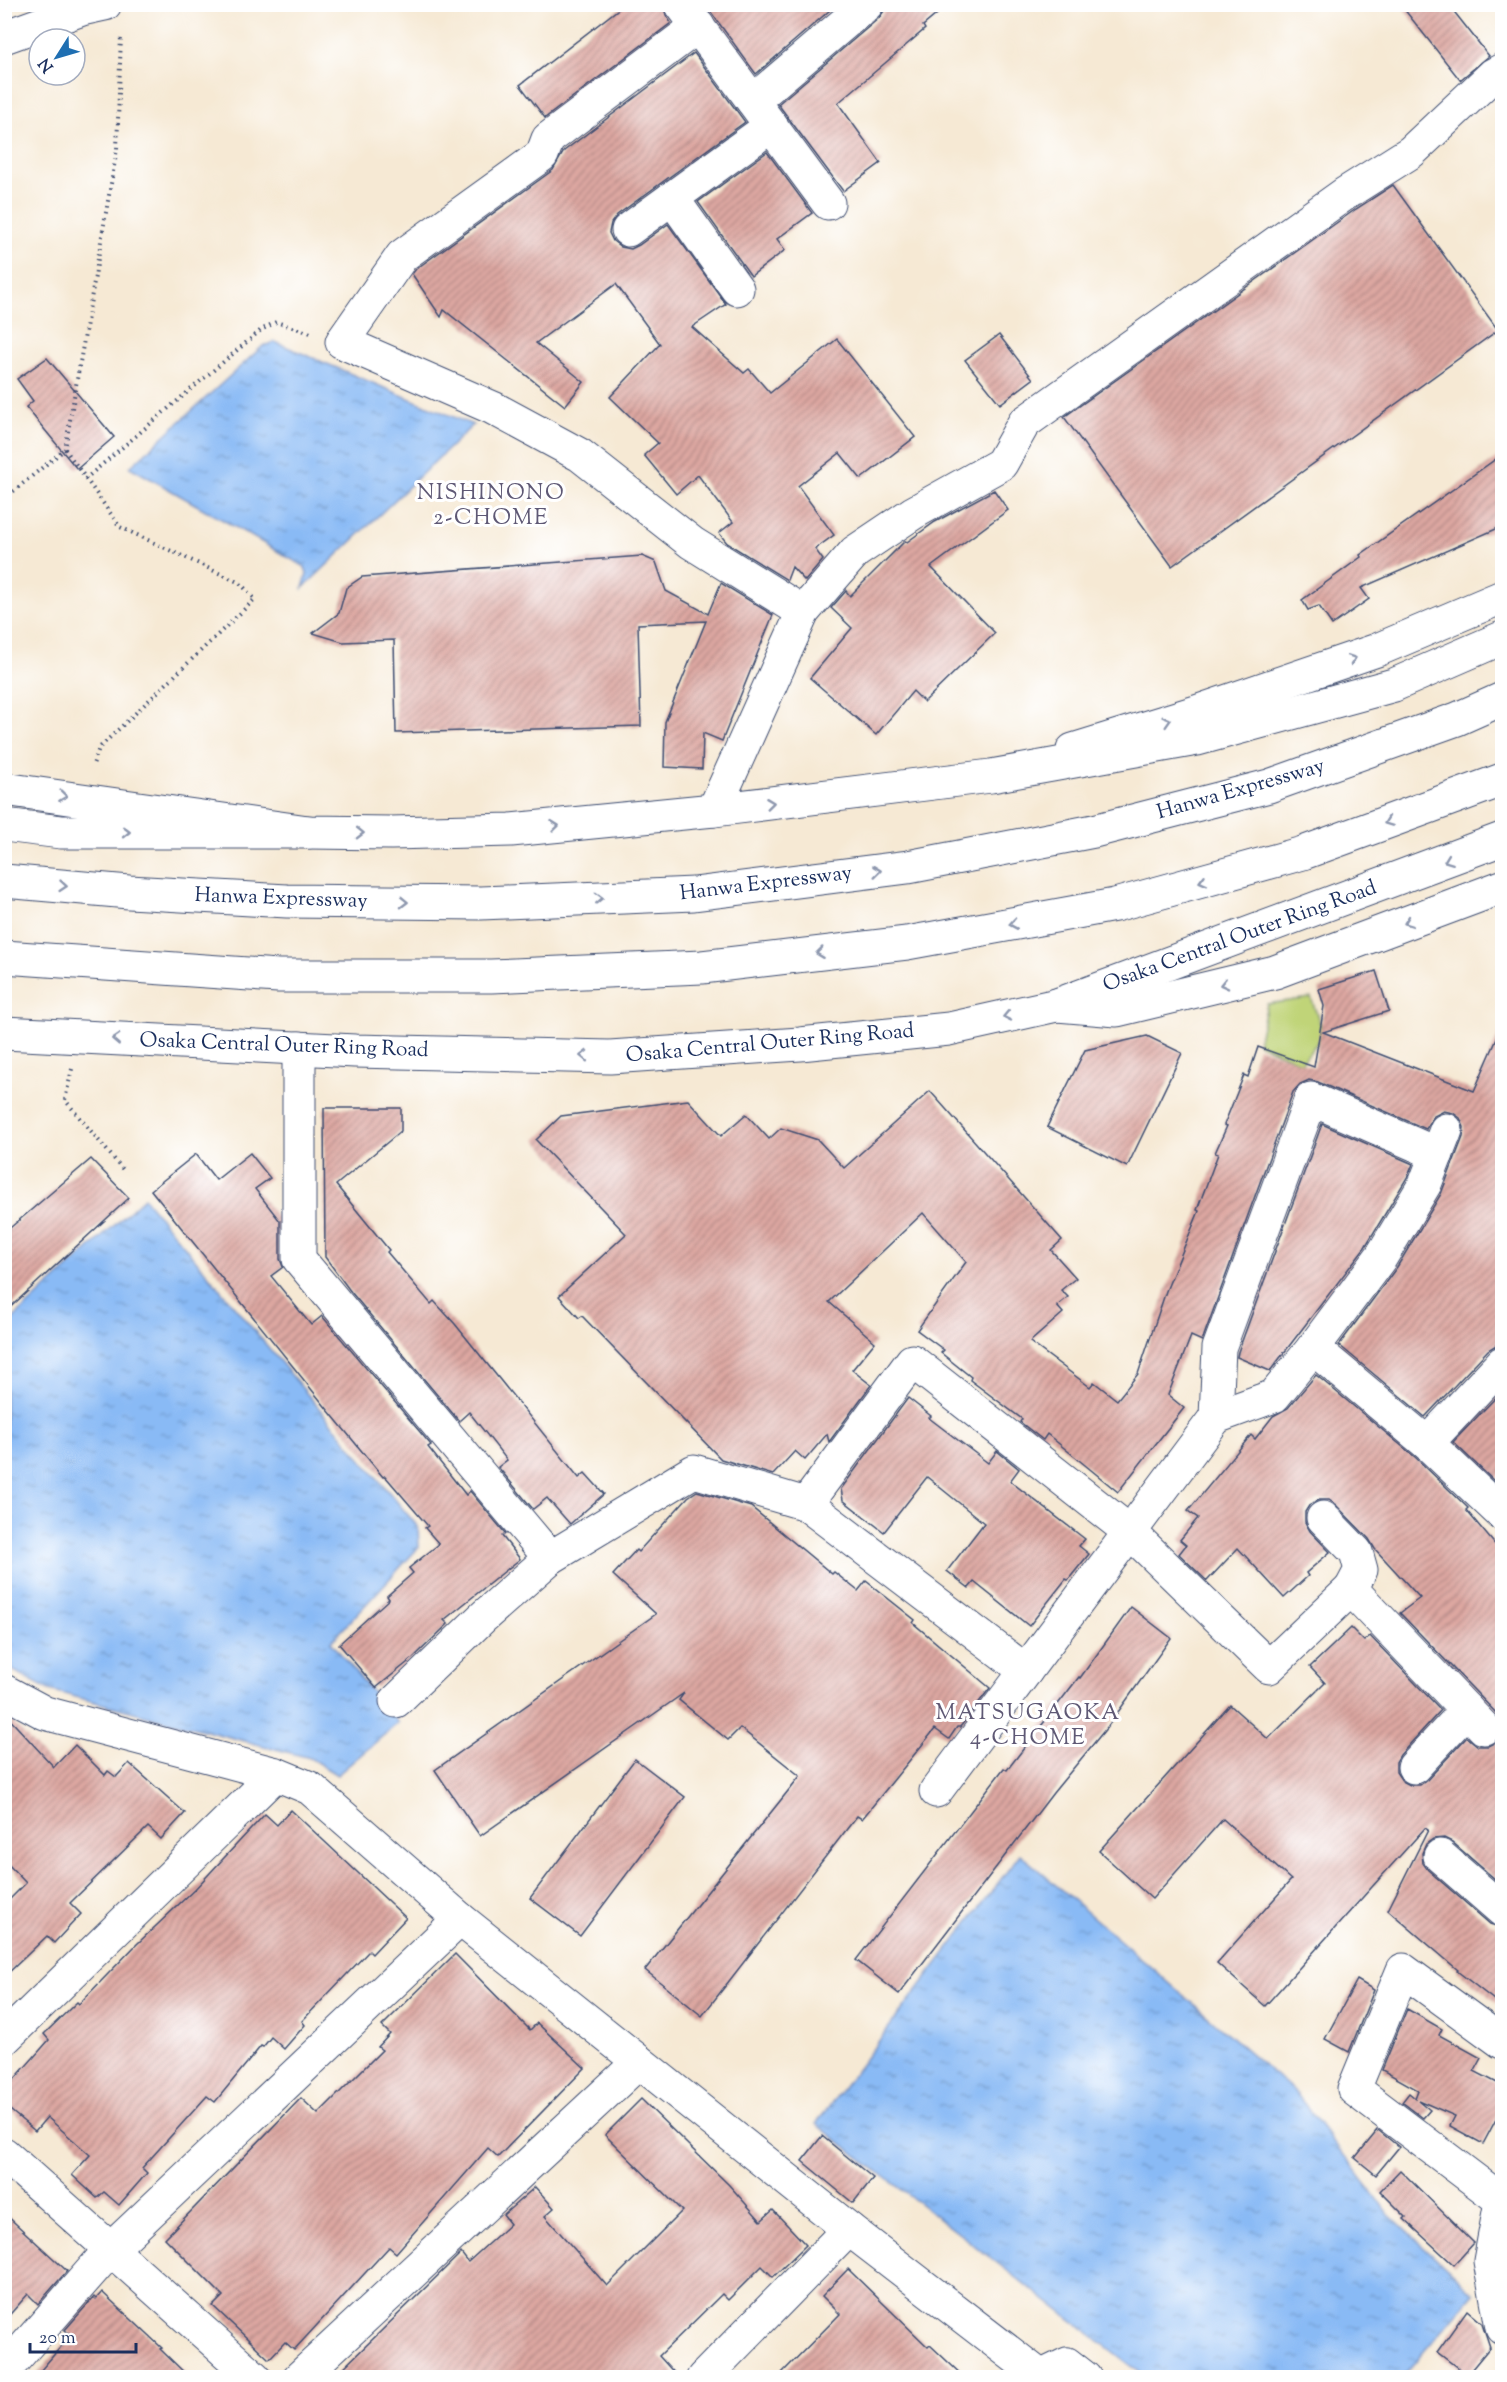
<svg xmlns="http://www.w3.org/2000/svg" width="1507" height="2382" font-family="'Sorts Mill Goudy',serif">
  <defs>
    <pattern id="water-ripples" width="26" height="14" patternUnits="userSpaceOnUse" patternTransform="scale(1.5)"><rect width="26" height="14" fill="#89baf5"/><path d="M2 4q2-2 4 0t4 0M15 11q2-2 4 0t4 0" fill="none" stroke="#6f98ca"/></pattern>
    <pattern id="building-hatch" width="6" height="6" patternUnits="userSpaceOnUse" patternTransform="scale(1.5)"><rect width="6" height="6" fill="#dda7a1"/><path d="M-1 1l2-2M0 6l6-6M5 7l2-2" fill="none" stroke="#b28886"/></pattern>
  </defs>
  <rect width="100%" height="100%" fill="#fff"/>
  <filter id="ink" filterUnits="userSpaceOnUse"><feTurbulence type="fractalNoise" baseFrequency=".0167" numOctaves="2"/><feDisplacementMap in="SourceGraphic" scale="12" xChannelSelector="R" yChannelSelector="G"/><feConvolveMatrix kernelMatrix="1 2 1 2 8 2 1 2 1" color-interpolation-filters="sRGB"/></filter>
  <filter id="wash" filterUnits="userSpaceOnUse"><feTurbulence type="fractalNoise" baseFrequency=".008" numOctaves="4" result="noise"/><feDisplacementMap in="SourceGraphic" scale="24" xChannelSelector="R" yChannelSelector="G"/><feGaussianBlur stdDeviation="1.35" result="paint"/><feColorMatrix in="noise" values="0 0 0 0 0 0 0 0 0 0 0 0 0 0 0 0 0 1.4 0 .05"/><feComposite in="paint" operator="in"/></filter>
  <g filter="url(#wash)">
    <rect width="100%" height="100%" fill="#f6e9d4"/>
    <polygon fill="#c0d478" stroke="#6e826b" stroke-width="1.5" points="1311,998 1324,1034 1301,1063 1258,1043 1267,1004"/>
    <g fill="url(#water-ripples)" stroke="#5274aa" stroke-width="1.5">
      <polygon points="275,342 473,425 303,588 307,574 305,567 130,467 263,346"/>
      <polygon points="144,1198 418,1527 419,1547 331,1642 398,1723 337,1775 310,1758 49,1690 5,1666 5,1326"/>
      <polygon points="1020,1854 1295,2092 1390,2215 1474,2293 1402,2377 1146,2377 816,2124"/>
    </g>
    <g id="blocks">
      <g fill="url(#building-hatch)">
        <polygon points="625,4 663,4 666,15 671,23 545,118 520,85"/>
        <polygon points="705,4 837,4 756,74"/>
        <polygon points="885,4 949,4 923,26 925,29 904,47 838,103 881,163 843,191 778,104 879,18 884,11"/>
        <polygon points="1400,4 1448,4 1489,56 1460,80"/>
        <polygon points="694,53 745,122 617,215 611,223 609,233 613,241 621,247 631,249 639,245 668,224 726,304 692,327 744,373 749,369 770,393 837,339 915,437 861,479 840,453 798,486 834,535 815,549 823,560 805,581 792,567 787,580 727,543 719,533 733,522 698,475 676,494 644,455 658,443 610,397 660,344 616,284 536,343 584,382 565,406 444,310 441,317 412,274 416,269 553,170 564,151"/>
        <polygon points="767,152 812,213 777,239 785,250 751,276 698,202"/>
        <polygon points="1393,185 1498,330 1172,566 1064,417 1356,209"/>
        <polygon points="999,335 1033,379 1000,404 965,360"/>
        <polygon points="47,358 114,437 77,469 26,407 33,401 17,379"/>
        <polygon points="1503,454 1503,526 1361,588 1369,599 1332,625 1319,606 1308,610 1302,600 1361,557 1360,555"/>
        <polygon points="994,490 1008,510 931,567 995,633 924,702 913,691 876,735 810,678 852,628 831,608 846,591 850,596 905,541 907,542 935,522"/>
        <polygon points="642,556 656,562 666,591 708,614 721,583 773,615 722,741 703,733 702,769 664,767 665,722 706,621 638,624 641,726 396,733 394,640 343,642 313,633 339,613 346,588 362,577"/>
        <polygon points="1376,971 1389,1011 1323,1032 1474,1091 1503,1025 1503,1345 1496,1345 1488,1350 1425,1417 1339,1345 1397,1267 1441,1194 1463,1137 1464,1127 1460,1118 1453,1113 1444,1111 1434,1116 1426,1129 1318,1082 1309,1080 1300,1084 1293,1092 1202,1341 1191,1336 1168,1395 1184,1408 1118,1492 1047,1434 1043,1440 1020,1422 1022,1419 970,1380 971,1377 941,1353 944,1350 917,1330 966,1262 923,1213 829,1302 875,1342 852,1370 871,1385 829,1442 827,1434 805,1460 795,1451 773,1475 721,1459 582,1316 579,1318 559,1296 626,1234 536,1140 561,1116 688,1100 721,1136 746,1114 769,1139 781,1128 818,1140 844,1168 930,1091 1062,1240 1051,1250 1076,1278 1061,1290 1068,1297 1057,1306 1063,1313 1030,1342 1090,1387 1094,1382 1117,1400 1138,1374 1166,1291 1199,1211 1197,1210 1218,1154 1215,1153 1227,1126 1224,1125 1244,1075 1248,1077 1258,1047 1314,1067 1324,1006 1319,989"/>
        <polygon points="1147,1036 1182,1053 1127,1167 1047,1127 1085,1050"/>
        <polygon points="324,1108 401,1108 401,1131 336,1185 389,1250 387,1252 431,1304 434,1301 455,1324 579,1478 585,1473 604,1494 570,1524 547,1498 533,1509 498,1467 507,1460 469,1412 459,1421 351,1292 325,1257"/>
        <polygon points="1322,1124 1413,1164 1408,1176 1365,1247 1270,1371 1237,1357 1238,1352"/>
        <polygon points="250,1153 270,1178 255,1189 280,1221 280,1259 283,1267 271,1276 311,1325 322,1316 431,1445 428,1447 466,1495 470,1491 505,1533 502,1536 520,1559 444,1620 448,1624 413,1658 376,1688 339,1644 389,1599 387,1596 413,1573 409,1568 439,1544 425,1528 428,1526 385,1476 383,1477 328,1410 151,1190 196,1154 216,1180"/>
        <polygon points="91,1159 129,1198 4,1313 4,1233"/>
        <polygon points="1316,1375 1415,1457 1468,1508 1466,1510 1503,1554 1503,1886 1452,1842 1444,1838 1433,1839 1426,1844 1422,1853 1423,1863 1428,1870 1490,1924 1503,1928 1503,2007 1457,1971 1458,1970 1388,1910 1428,1830 1425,1828 1265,2006 1217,1963 1291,1880 1223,1819 1152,1899 1099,1851 1230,1705 1268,1739 1325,1683 1310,1667 1351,1628 1364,1641 1370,1636 1441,1710 1400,1755 1396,1762 1396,1772 1402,1781 1410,1785 1420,1785 1427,1780 1467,1737 1478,1746 1488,1746 1496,1742 1502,1734 1502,1724 1498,1715 1400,1613 1420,1598 1375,1549 1369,1539 1336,1505 1329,1500 1319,1500 1310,1504 1305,1512 1305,1522 1310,1531 1330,1552 1306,1573 1308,1576 1284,1598 1238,1548 1207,1581 1179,1554 1186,1545 1180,1540 1198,1518 1188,1511 1251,1435 1255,1439 1273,1416 1288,1408"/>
        <polygon points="1503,1390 1503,1473 1494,1481 1453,1442"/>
        <polygon points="908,1398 931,1416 929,1418 988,1463 997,1451 1019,1469 1010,1481 1085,1539 1079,1546 1089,1554 1068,1580 1066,1579 1029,1626 974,1582 969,1588 947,1571 984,1523 927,1477 884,1532 843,1500 841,1489"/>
        <polygon points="697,1491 751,1507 832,1574 834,1572 858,1591 866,1581 915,1620 913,1623 990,1688 960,1727 957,1727 949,1739 935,1729 862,1819 857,1816 702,2016 645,1970 800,1776 740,1728 728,1740 679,1700 684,1693 480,1836 435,1770 656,1614 613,1575 636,1550 638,1552 688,1497"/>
        <polygon points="1131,1607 1171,1638 1108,1726 1053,1793 899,1994 856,1960 1004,1768 1007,1770 1079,1677 1080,1678"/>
        <polygon points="4,1713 54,1767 75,1745 105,1775 108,1771 116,1777 129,1763 185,1813 161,1839 148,1827 70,1903 81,1914 54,1943 47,1936 4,1977 4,1905 26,1883 4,1860"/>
        <polygon points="635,1759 685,1797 580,1936 530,1898"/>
        <polygon points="291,1810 406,1918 372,1954 369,1951 302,2021 305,2025 284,2049 271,2037 263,2047 261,2046 215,2102 207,2096 142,2168 147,2173 119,2205 104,2192 97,2198 72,2175 90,2155 47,2117 35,2131 4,2105 4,2091 49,2040 44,2034 77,2002 79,2004 137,1944 195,1889 265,1814 277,1825"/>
        <polygon points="455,1954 530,2030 537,2023 585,2068 498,2157 488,2148 396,2253 389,2247 294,2350 285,2342 269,2359 213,2306 223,2296 165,2238 301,2098 318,2114 382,2050 378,2047 390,2034 382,2026"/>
        <polygon points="1357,1980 1374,1990 1349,2052 1325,2039"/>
        <polygon points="1407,2009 1442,2029 1439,2035 1481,2058 1474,2071 1503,2086 1503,2106 1483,2144 1450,2126 1455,2116 1418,2100 1430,2110 1423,2118 1402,2102 1409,2093 1415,2098 1418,2090 1382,2070"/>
        <polygon points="641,2099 729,2185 761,2221 773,2210 806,2245 773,2277 762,2266 728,2300 722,2294 659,2356 679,2378 333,2378 461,2253 468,2262 510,2224 503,2215 535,2187 554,2208 545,2216 607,2286 682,2211 605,2135"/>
        <polygon points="1378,2130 1399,2147 1376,2175 1355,2158"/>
        <polygon points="822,2136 873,2178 853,2203 802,2161"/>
        <polygon points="1400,2170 1474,2243 1454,2265 1404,2219 1406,2217 1380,2191"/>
        <polygon points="4,2213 67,2271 38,2304 28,2294 4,2321"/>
        <polygon points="848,2269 928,2347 930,2345 965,2378 777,2378 840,2314 822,2296"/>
        <polygon points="102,2292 162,2348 160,2349 190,2378 34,2378 71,2335 65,2330 94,2297 96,2299"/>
        <polygon points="1467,2310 1482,2323 1490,2347 1467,2375 1437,2352"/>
      </g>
    </g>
  </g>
  <g filter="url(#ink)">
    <use href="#blocks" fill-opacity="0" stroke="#3c4b70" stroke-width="1.5"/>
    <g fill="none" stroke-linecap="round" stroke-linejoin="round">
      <defs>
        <g id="minor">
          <polyline points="681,4 828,203"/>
          <polyline points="698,26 548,139 542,155 402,256 342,342 493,408 580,455 692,543 803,612"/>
          <polyline points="4,37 82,9 105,4"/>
          <polyline points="753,101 867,4"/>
          <polyline points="672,198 737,289"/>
          <polyline points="628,230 771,126"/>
          <polyline points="1073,750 1193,713 1377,650 1502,597"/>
          <polyline points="714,810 803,612 855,552 913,513 1001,464 1024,423 1346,193 1411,152 1493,75 1502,70"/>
          <polyline points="1057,1005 1117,1010 1275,972 1502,887"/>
          <polyline points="299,1048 299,1259 550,1558"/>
          <polyline points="1313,1348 1381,1257 1425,1184 1446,1130"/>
          <polyline points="1216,1417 1219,1348 1311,1099 1437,1154"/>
          <polyline points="1427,1443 1502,1363"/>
          <polyline points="806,1504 912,1361 1130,1532 1269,1667 1351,1589 1484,1728"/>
          <polyline points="1323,1518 1356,1552 1361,1570 1351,1589"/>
          <polyline points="4,1691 45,1713 276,1774 310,1788 460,1919 849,2229 1040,2376"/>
          <polyline points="396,1701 482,1618 550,1558 694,1471 806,1504 1026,1671"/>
          <polyline points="1414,1767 1467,1710"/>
          <polyline points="936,1791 1216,1417 1274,1396 1313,1348 1427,1443 1502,1514"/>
          <polyline points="1440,1856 1502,1910"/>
          <polyline points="4,2039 276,1774"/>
          <polyline points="4,2154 255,2378"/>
          <polyline points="1502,2196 1490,2261 1502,2327"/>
          <polyline points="1501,2200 1354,2089 1403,1970 1502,2042"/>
          <polyline points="4,2371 111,2249 460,1919"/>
          <polyline points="299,2378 639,2062"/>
          <polyline points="703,2378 849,2229"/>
          <polyline points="1038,2378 1067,2364 1085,2378"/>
        </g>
        <g id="major">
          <polyline points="4,789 308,832 391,833 511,830 714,810 991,776 1197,739 1394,685 1502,638"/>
          <polyline points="4,1033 355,1051 610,1057 800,1044 949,1029 1057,1005 1502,839"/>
        </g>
        <polyline id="highway" points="4,825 61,832 308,832"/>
      </defs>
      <use href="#minor" stroke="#3c4b70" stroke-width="35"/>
      <use href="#major" stroke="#3c4b70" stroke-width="35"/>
      <use href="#highway" stroke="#3c4b70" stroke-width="35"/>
      <g stroke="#3c4b70" stroke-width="4" stroke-dasharray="1.5 4.5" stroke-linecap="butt">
        <polyline points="65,449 120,527 240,583 255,599 99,748 92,767"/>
        <polyline points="85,479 261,330 276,322 311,333"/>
        <polyline points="4,499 65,449 117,149 121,35"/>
        <polyline points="72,1069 65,1100 125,1172"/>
      </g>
      <use href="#minor" stroke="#fff" stroke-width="33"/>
      <use href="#major" stroke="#fff" stroke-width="33"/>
      <use href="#highway" stroke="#fff" stroke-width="33"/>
      <defs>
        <g id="highway-bridge">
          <polyline points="4,881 129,892 287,901 481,903 694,894 908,867 1094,831 1269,786 1457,719 1502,699"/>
          <polyline points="4,957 278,976 491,976 702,967 907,943 1115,905 1303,853 1502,780"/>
        </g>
      </defs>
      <use href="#highway-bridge" stroke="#3c4b70" stroke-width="35" stroke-linecap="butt"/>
      <use href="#highway-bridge" stroke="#fff" stroke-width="33"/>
    </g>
    <defs><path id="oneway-chevron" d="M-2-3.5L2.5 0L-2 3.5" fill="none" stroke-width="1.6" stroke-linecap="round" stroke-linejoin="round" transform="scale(1.5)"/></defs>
    <g stroke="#8d97ae">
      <use href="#oneway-chevron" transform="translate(1352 659) rotate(-19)"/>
      <use href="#oneway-chevron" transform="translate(1167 721) rotate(-17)"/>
      <use href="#oneway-chevron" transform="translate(63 796) rotate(7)"/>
      <use href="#oneway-chevron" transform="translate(770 803) rotate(-7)"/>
      <use href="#oneway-chevron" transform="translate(1388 822) rotate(160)"/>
      <use href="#oneway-chevron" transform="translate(555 826) rotate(-6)"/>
      <use href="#oneway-chevron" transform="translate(126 832)"/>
      <use href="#oneway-chevron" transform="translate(360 833) rotate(1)"/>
      <use href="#oneway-chevron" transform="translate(1448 860) rotate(159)"/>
      <use href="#oneway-chevron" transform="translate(877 871) rotate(-7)"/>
      <use href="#oneway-chevron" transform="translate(1203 881) rotate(165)"/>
      <use href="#oneway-chevron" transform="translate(63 886) rotate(5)"/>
      <use href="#oneway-chevron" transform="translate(599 898) rotate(-2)"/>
      <use href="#oneway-chevron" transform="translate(404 902) rotate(1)"/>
      <use href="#oneway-chevron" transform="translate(1408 922) rotate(160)"/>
      <use href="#oneway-chevron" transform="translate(1013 924) rotate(170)"/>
      <use href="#oneway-chevron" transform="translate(820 953) rotate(173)"/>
      <use href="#oneway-chevron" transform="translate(1224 984) rotate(167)"/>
      <use href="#oneway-chevron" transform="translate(1007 1016) rotate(168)"/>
      <use href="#oneway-chevron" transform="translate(116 1039) rotate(-177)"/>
      <use href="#oneway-chevron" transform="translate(584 1056) rotate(-179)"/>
    </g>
  </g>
  <g text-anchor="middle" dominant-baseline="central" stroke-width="6" stroke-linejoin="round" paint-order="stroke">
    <g font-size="21" fill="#1b2f5e" stroke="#fff">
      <text transform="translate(1241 790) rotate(-16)">Hanwa Expressway</text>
      <text transform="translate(766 884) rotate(-7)">Hanwa Expressway</text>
      <text transform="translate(281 899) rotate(2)">Hanwa Expressway</text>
      <text transform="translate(1240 937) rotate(-20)">Osaka Central Outer Ring Road</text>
      <text transform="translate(770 1044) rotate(-5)">Osaka Central Outer Ring Road</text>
      <text transform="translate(284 1046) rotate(2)">Osaka Central Outer Ring Road</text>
    </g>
    <g font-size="22" letter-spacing="1.5" fill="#5f5975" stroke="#fff">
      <text x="491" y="494">NISHINONO<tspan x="491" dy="25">2-CHOME</tspan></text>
      <text x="1028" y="1714">MATSUGAOKA<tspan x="1028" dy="25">4-CHOME</tspan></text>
    </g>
  </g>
  <rect width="1507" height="2382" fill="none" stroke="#fff" stroke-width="24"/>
  <g transform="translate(57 57) rotate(233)"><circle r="28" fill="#ffffff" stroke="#a4acbf" stroke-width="1.5"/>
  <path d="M0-4.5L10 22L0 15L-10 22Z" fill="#1f6fb2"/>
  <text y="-9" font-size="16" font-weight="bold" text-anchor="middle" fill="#1b2f5e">N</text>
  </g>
  <path d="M30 2343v9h106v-9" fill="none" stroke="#1b2f5e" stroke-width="3"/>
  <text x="39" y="2343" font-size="18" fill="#1b2f5e" stroke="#ffffff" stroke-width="4.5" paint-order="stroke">20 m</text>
</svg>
